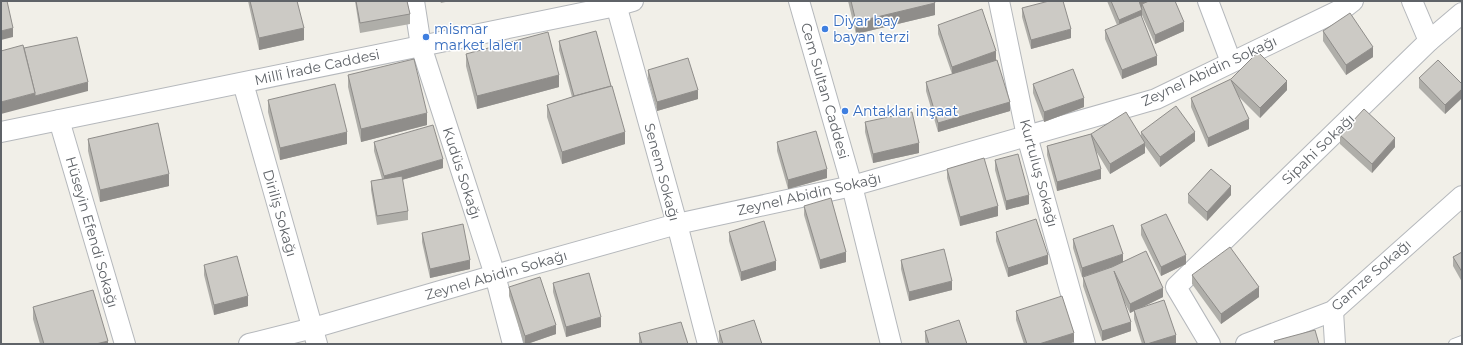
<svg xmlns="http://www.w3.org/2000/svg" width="1463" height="345" font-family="Montserrat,sans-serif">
  <rect width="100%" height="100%" fill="#f1efe8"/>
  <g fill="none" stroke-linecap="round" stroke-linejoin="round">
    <defs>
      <polyline id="lane" points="1454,344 1462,341"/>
      <g id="street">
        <polyline points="414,1 421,46 495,275 513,344"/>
        <polyline points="615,1 677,224 708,344"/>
        <polyline points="799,1 852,186 891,344"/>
        <polyline points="999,1 1027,136 1085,344"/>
        <polyline points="1208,1 1231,62"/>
        <polyline points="1412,1 1429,41"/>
        <polyline points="243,83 317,344"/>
        <polyline points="59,120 125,344"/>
        <polyline points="1,132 616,6 633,1"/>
        <polyline points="1333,311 1335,344"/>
        <polyline points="249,344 313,328 495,275 677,224 852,186 1156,99 1344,8 1353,1"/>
        <polyline points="1210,344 1176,287 1429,41 1462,13"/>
        <polyline points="1246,344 1333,311 1462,196"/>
      </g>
    </defs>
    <use href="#lane" stroke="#b5b8bc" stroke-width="12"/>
    <use href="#street" stroke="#b5b8bc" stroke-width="22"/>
    <use href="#lane" stroke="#fff" stroke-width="10"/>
    <use href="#street" stroke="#fff" stroke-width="20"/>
  </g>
  <g fill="#afaea9">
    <polygon points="248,1 297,1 304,40 259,50"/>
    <polygon points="355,1 407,1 410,14 410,24 360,33"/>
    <polygon points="440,1 450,1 441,3"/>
    <polygon points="848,1 934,1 935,15 856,34"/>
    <polygon points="1107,1 1175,1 1184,31 1155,44 1142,15 1142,18 1157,65 1122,79 1105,39 1105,30 1117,25"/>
    <polygon points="1022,8 1071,38 1031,49 1022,17"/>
    <polygon points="938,25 996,60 1010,111 938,132 926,91 926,82 952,74 938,34"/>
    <polygon points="1323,31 1373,57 1346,75 1323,41"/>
    <polygon points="559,41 625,144 562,164 547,117 547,105 572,97 559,50"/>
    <polygon points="466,54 559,87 477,109 466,66"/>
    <polygon points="648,70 698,99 657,111 648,79"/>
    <polygon points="348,75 427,125 361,142 348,87"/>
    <polygon points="1419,78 1462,84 1462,98 1445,114 1419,88"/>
    <polygon points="1231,79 1287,90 1260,118 1238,96 1249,129 1208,147 1191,107 1191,98"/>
    <polygon points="1033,84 1084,107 1044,122 1033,93"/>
    <polygon points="268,100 347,144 280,160 268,112"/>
    <polygon points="865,122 919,153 873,163 865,132"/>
    <polygon points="1141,132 1195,141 1160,167 1145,146 1145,153 1110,174 1096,151 1101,179 1057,191 1047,155 1047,146 1091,134 1141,137"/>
    <polygon points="1340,135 1395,147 1372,173 1340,144"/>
    <polygon points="88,139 169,186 100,202 88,151"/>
    <polygon points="374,142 443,168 402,180 408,211 408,220 377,225 371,190 371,181 382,179 374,151"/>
    <polygon points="777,142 827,178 788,189 777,151"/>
    <polygon points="995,160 1029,204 1006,210 995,170"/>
    <polygon points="947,169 998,216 960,226 947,178"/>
    <polygon points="1188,194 1231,195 1207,221 1188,203"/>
    <polygon points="804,206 846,262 820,269 804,215"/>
    <polygon points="1141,225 1186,264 1161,276 1141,235"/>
    <polygon points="729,232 776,270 741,281 729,241"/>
    <polygon points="996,232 1048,264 1008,277 996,241"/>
    <polygon points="422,233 470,269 430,278 422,242"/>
    <polygon points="1073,239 1123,262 1163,297 1145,306 1176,344 1142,344 1134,319 1134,311 1130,313 1124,301 1131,331 1102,341 1083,286 1083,277 1100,271 1082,277 1073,248"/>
    <polygon points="1462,252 1462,282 1453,266 1453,257"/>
    <polygon points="901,260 952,290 909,301 901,269"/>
    <polygon points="204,265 248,306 214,315 204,275"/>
    <polygon points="1192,275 1259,297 1221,324 1192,284"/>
    <polygon points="553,283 601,327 566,337 553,292"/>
    <polygon points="509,287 556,334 527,344 524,344 509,296"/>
    <polygon points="33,307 108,344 40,344 33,319"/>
    <polygon points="1016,311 1074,342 1068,344 1024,344 1016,320"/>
    <polygon points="719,331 762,344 720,344 719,341"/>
    <polygon points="925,331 967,344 926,344 925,341"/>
    <polygon points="639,333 688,344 639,344"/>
  </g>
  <g fill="#8f8d8a">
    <polygon points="1139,1 1160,1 1142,4 1142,9 1138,10"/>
    <polygon points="935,3 935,15 856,34 856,22"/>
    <polygon points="1142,10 1142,19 1119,29 1119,20"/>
    <polygon points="1184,22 1184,31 1155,44 1155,35"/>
    <polygon points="13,28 13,37 1,40 1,31"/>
    <polygon points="304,28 304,40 259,50 259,38"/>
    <polygon points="1071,29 1071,38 1031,49 1031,40"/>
    <polygon points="1373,47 1373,57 1346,75 1346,65"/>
    <polygon points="996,51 996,61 952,76 952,67"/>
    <polygon points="1157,56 1157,65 1122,79 1122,70"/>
    <polygon points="559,75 559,87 477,109 477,96"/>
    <polygon points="1287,81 1287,90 1260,118 1260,108"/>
    <polygon points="88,82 88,91 35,105 35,96"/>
    <polygon points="1462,89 1462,98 1445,114 1445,105"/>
    <polygon points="698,90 698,99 657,111 657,102"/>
    <polygon points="35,93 35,105 1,114 1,102"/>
    <polygon points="1084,98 1084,107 1044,122 1044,112"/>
    <polygon points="1010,102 1010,111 938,132 938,123"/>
    <polygon points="427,113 427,125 361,142 361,129"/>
    <polygon points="1249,119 1249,129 1208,147 1208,138"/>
    <polygon points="347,132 347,144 280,160 280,148"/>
    <polygon points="625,132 625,144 562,164 562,152"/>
    <polygon points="1195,132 1195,141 1160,167 1160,157"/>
    <polygon points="1395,138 1395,147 1372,173 1372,164"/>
    <polygon points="919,143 919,153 873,163 873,154"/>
    <polygon points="1145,143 1145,153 1110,174 1110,164"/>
    <polygon points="443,159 443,168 384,185 384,176"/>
    <polygon points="827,169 827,178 788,189 788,180"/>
    <polygon points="1101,169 1101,179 1057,191 1057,182"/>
    <polygon points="169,174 169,186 100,202 100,190"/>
    <polygon points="1231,186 1231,195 1207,221 1207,212"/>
    <polygon points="1029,195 1029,204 1006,210 1006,201"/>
    <polygon points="998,206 998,216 960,226 960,217"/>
    <polygon points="846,252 846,262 820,269 820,260"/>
    <polygon points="1123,254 1123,263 1082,277 1082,268"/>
    <polygon points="1048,255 1048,264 1008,277 1008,268"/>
    <polygon points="1186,255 1186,264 1161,276 1161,267"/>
    <polygon points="470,260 470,269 430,278 430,269"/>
    <polygon points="776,261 776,270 741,281 741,272"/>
    <polygon points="952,281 952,290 909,301 909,292"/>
    <polygon points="1259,287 1259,297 1221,324 1221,314"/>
    <polygon points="1163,288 1163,297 1134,311 1134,310 1134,311 1130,313 1130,304"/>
    <polygon points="248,296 248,306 214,315 214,305"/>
    <polygon points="601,317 601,327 566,337 566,327"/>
    <polygon points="1131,322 1131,331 1102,341 1102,331"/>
    <polygon points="556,325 556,334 527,344 525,344 525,336"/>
    <polygon points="1074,333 1074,342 1068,344 1039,344"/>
    <polygon points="1176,335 1176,344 1147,344"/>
    <polygon points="108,341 108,344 96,344"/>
  </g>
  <g fill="#cccac5" stroke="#8f8d8a">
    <polygon points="1,1 7,1 13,28 1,31"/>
    <polygon points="250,1 297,1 304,28 259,38"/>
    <polygon points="356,1 407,1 410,14 360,23"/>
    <polygon points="851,1 934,1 935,3 856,22"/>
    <polygon points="1049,1 1063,1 1071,29 1031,40 1022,8"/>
    <polygon points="1111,1 1139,1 1142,10 1119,20"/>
    <polygon points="1149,1 1175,1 1184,22 1155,35 1142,4"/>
    <polygon points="982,9 996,51 952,67 938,25"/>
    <polygon points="1350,13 1373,47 1346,65 1323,31"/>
    <polygon points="1141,15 1157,56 1122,70 1105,30"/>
    <polygon points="596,31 611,86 574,96 559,41"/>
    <polygon points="548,32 559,75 477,96 466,54"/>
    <polygon points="77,37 88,82 35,96 35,93 24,48"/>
    <polygon points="23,45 35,93 1,102 1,51"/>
    <polygon points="1258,52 1287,81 1260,108 1231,80 1249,119 1208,138 1191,98 1231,79"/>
    <polygon points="688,58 698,90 657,102 648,70"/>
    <polygon points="414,59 427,113 361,129 348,75"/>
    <polygon points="997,60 1010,102 938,123 926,82"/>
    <polygon points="1438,60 1462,84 1462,89 1445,105 1419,78"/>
    <polygon points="1073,69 1084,98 1044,112 1033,84"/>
    <polygon points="335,84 347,132 280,148 268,100"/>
    <polygon points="612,86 625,132 562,152 547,105 575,96"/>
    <polygon points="1176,106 1195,132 1160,157 1141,132"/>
    <polygon points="1364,109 1395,138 1372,164 1340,135"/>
    <polygon points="912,112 919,143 873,154 865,122"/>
    <polygon points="1126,112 1145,143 1110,164 1091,134"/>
    <polygon points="158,123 169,174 100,190 88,139"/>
    <polygon points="433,125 443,159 384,176 374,142"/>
    <polygon points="816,131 827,169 788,180 777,142"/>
    <polygon points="1091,134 1101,169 1057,182 1047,146"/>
    <polygon points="1018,154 1029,195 1006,201 995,160"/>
    <polygon points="984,158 998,206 960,217 947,169"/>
    <polygon points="1211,169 1231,186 1207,212 1188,194"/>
    <polygon points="402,176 408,211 377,216 371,181"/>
    <polygon points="831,198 846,252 820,260 804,206"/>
    <polygon points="1166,214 1186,255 1161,267 1141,225"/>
    <polygon points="1036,219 1048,255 1008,268 996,232"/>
    <polygon points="764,221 776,261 741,272 729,232"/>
    <polygon points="463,224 470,260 430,269 422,233"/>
    <polygon points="1113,225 1123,254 1082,268 1073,239"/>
    <polygon points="1230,247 1259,287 1221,314 1192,275"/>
    <polygon points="944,249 952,281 909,292 901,260"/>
    <polygon points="1146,251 1163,288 1130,304 1114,271 1131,322 1102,331 1083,277 1112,267"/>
    <polygon points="1462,252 1462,272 1453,257"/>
    <polygon points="237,256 248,296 214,305 204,265"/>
    <polygon points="589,273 601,317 566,327 553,283"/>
    <polygon points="540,277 556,325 525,336 509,287"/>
    <polygon points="93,290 108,341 96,344 44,344 33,307"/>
    <polygon points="1062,296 1074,333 1039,344 1027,344 1016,311"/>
    <polygon points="1164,300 1176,335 1147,344 1145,344 1134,310"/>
    <polygon points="754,320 762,344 723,344 719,331"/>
    <polygon points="959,320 967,344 929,344 925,331"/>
    <polygon points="681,322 688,344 642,344 639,333"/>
    <polygon points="1315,330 1319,344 1275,344 1274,341"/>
  </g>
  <g fill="#3f7fe0" stroke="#fff" stroke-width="1.5">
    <circle cx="825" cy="29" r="4"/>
    <circle cx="426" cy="37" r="4"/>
    <circle cx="845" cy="111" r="4"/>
  </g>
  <g text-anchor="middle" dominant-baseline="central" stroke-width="3" stroke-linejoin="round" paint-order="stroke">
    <g font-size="14" fill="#366cbe" stroke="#fff" text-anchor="start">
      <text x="833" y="21">Diyar bay<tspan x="833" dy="16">bayan terzi</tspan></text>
      <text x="434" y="29">mismar<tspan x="434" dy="16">market lalerı</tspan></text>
      <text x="853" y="111">Antaklar inşaat</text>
    </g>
    <g font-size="14" fill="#5f6368" stroke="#fff">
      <text transform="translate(317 67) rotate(-12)">Millî İrade Caddesi</text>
      <text transform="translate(1209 71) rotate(-25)">Zeynel Abidin Sokağı</text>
      <text transform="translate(825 91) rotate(74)">Cem Sultan Caddesi</text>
      <text transform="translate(1318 149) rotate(-44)">Sipahi Sokağı</text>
      <text transform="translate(662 172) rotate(75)">Senem Sokağı</text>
      <text transform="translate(462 173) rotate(72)">Kudüs Sokağı</text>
      <text transform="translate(1039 173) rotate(75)">Kurtuluş Sokağı</text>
      <text transform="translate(809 194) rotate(-13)">Zeynel Abidin Sokağı</text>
      <text transform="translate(280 213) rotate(74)">Diriliş Sokağı</text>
      <text transform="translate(92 232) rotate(74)">Hüseyin Efendi Sokağı</text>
      <text transform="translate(496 275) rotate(-16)">Zeynel Abidin Sokağı</text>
      <text transform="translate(1371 275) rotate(-41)">Gamze Sokağı</text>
    </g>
  </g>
  <rect width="1463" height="345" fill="none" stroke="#5f6368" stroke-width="4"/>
</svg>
